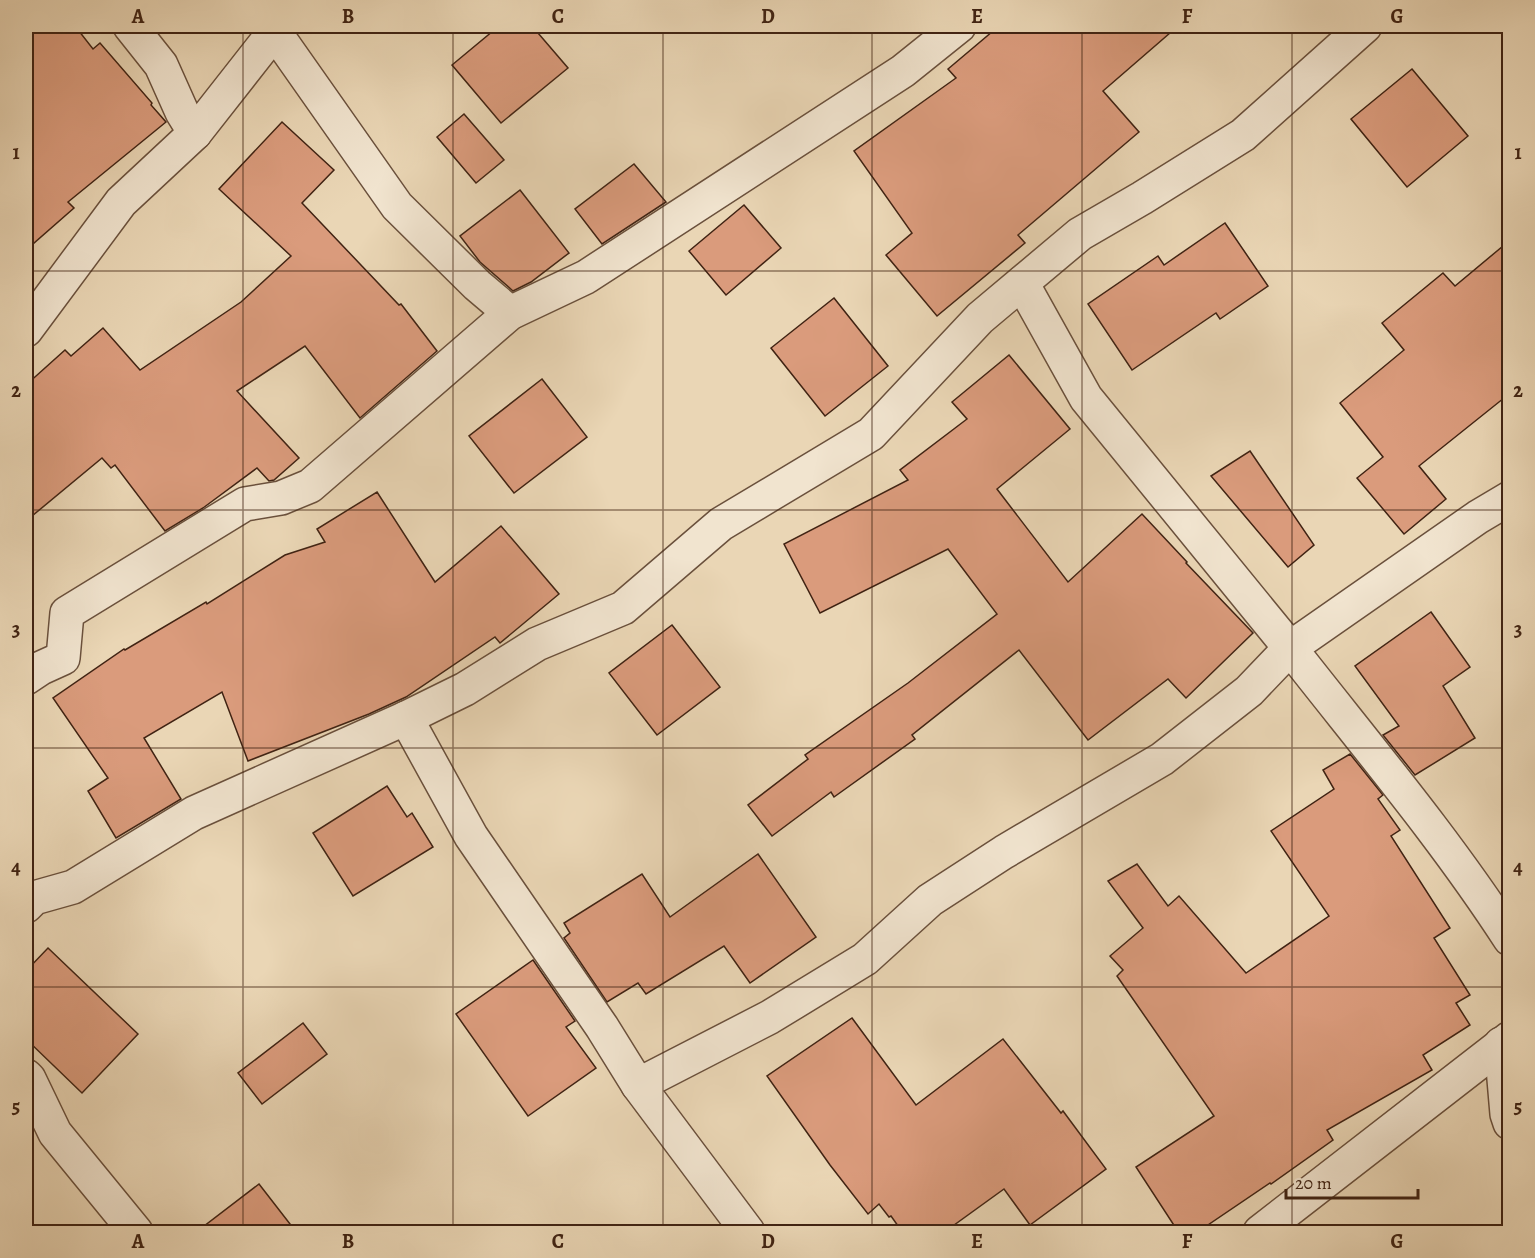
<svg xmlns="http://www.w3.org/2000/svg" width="1535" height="1258" font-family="Alegreya,serif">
  <rect width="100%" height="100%" fill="#ead6b5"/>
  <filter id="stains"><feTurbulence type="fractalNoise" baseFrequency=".00333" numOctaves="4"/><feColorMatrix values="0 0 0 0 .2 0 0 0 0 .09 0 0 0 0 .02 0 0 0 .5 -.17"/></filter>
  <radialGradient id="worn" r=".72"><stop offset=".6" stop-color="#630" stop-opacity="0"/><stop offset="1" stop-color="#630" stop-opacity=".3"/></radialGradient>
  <g fill="#da9b7c" stroke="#402313" stroke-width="1.5">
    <polygon points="26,26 75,26 93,49 100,43 152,103 151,105 166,122 68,202 74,208 26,250"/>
    <polygon points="499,26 532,26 568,68 501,123 452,65"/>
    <polygon points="999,26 1178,26 1103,91 1139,132 1018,235 1025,243 937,316 886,255 912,233 854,151 956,78 948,69"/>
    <polygon points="1412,69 1468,136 1407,187 1351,119"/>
    <polygon points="464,114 504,160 476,183 437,137"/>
    <polygon points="282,122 334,170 302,203 399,305 401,304 437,351 360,418 305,346 237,391 299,458 274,480 269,481 257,468 203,508 165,531 115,465 111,468 102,458 26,521 26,385 65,350 71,356 103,328 140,370 241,302 291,256 219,189"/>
    <polygon points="634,164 666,202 602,244 575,209"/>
    <polygon points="520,190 569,253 531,282 513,291 480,262 460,236"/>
    <polygon points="744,205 781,248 726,295 689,251"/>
    <polygon points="1225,223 1268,286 1220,319 1216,313 1132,370 1088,304 1158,256 1164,265"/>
    <polygon points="1509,241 1509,394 1419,466 1446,499 1404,534 1357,478 1383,457 1340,403 1404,350 1382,323 1443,273 1455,286"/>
    <polygon points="834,298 888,366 825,416 771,348"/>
    <polygon points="1009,355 1070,429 997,489 1068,582 1142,514 1187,562 1186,563 1253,633 1186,698 1168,679 1088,740 1019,650 912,735 915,739 834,797 831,792 772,836 748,805 808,759 805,755 908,683 997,614 948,549 820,613 784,544 908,480 900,470 967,419 952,402"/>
    <polygon points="542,379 587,437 514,493 469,436"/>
    <polygon points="1250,451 1314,545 1288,567 1211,476"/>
    <polygon points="377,492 435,582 501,526 559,594 500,643 495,637 406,697 369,714 248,761 222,692 144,738 181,799 116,838 88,791 108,778 53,698 124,649 125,650 206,602 207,604 285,555 325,542 317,529"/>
    <polygon points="1431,612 1470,667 1443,686 1475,738 1415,775 1383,735 1399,726 1355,666"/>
    <polygon points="672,625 720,687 657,735 609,673"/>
    <polygon points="1350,754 1383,795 1378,799 1400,830 1391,836 1450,928 1434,938 1470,995 1456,1003 1470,1025 1423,1055 1432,1070 1327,1130 1333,1140 1271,1184 1270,1183 1196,1233 1179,1233 1136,1167 1214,1116 1117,976 1123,970 1110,956 1143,928 1108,881 1137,864 1168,906 1179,896 1246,973 1329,916 1271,831 1334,789 1323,770"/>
    <polygon points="387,786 407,817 412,813 433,847 353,896 313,833"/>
    <polygon points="758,854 816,937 750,983 724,946 646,994 638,983 607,1002 564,938 570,933 564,923 642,874 670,917"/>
    <polygon points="48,948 138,1034 82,1093 26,1039 26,971"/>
    <polygon points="533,960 575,1021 566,1027 596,1068 528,1116 456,1014"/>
    <polygon points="852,1018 916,1105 1003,1039 1061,1113 1063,1111 1106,1169 1030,1225 1004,1189 943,1233 903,1233 891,1216 889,1217 879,1204 868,1214 830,1165 767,1076"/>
    <polygon points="303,1023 327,1054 262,1104 238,1073"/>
    <polygon points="259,1184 297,1233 195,1233"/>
  </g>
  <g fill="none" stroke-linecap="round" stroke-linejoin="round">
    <defs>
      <g id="minor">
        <polyline points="130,26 161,65 182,112 195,133"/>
        <polyline points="274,31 397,206 477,285 510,313"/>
        <polyline points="26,330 121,202 195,133 279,26"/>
        <path d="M1510 498 1478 517 1290 648C1365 744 1444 837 1510 939"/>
        <polyline points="26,678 41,668 63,658 67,613 245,504 281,498 310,486 510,313 586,277 903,71 959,26"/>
        <polyline points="406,718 471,836 602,1027 638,1085 770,1017 865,959 930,900 1004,852 1162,759 1249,691 1290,648 1086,398 1022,283"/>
        <polyline points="26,906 34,898 73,887 194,813 406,718 465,689 537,644 623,608 721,524 871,434 980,318 1080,234 1142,198 1243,135 1365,26"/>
        <polyline points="1501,1044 1507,1114 1510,1123"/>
        <polyline points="26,1076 29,1079 55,1133 136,1232"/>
        <polyline points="638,1085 748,1232"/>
        <polyline points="1260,1232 1510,1038"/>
      </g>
    </defs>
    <use href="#minor" stroke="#6a503c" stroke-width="36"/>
    <use href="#minor" stroke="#f1e4cf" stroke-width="33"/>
  </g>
  <path fill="none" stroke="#402313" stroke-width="1.5" stroke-opacity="0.55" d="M243 26V1232M453 26V1232M663 26V1232M872 26V1232M1082 26V1232M1292 26V1232M26 271H1510M26 510H1510M26 748H1510M26 987H1510"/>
  <rect width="1535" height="1258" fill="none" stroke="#ead6b5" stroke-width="66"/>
  <path d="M1286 1189v9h132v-9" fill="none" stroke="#402313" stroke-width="3"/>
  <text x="1295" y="1189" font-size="18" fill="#402313" stroke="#f1e4cf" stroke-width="4.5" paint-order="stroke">20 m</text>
  <rect x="33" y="33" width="1469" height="1192" fill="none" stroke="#402313" stroke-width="2"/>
  <g font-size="20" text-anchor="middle" font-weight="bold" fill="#402313">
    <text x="138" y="23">A</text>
    <text x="348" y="23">B</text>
    <text x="558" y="23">C</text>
    <text x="768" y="23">D</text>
    <text x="977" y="23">E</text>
    <text x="1187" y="23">F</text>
    <text x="1397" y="23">G</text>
    <text x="16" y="159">1</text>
    <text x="1518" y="159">1</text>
    <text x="16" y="397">2</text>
    <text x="1518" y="397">2</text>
    <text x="16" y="636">3</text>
    <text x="1518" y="636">3</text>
    <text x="16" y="874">4</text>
    <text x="1518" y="874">4</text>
    <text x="16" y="1113">5</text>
    <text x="1518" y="1113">5</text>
    <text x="138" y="1248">A</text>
    <text x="348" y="1248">B</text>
    <text x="558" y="1248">C</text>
    <text x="768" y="1248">D</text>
    <text x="977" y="1248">E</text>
    <text x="1187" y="1248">F</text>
    <text x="1397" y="1248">G</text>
  </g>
  <rect width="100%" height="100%" filter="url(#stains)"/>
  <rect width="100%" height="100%" fill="url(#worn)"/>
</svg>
